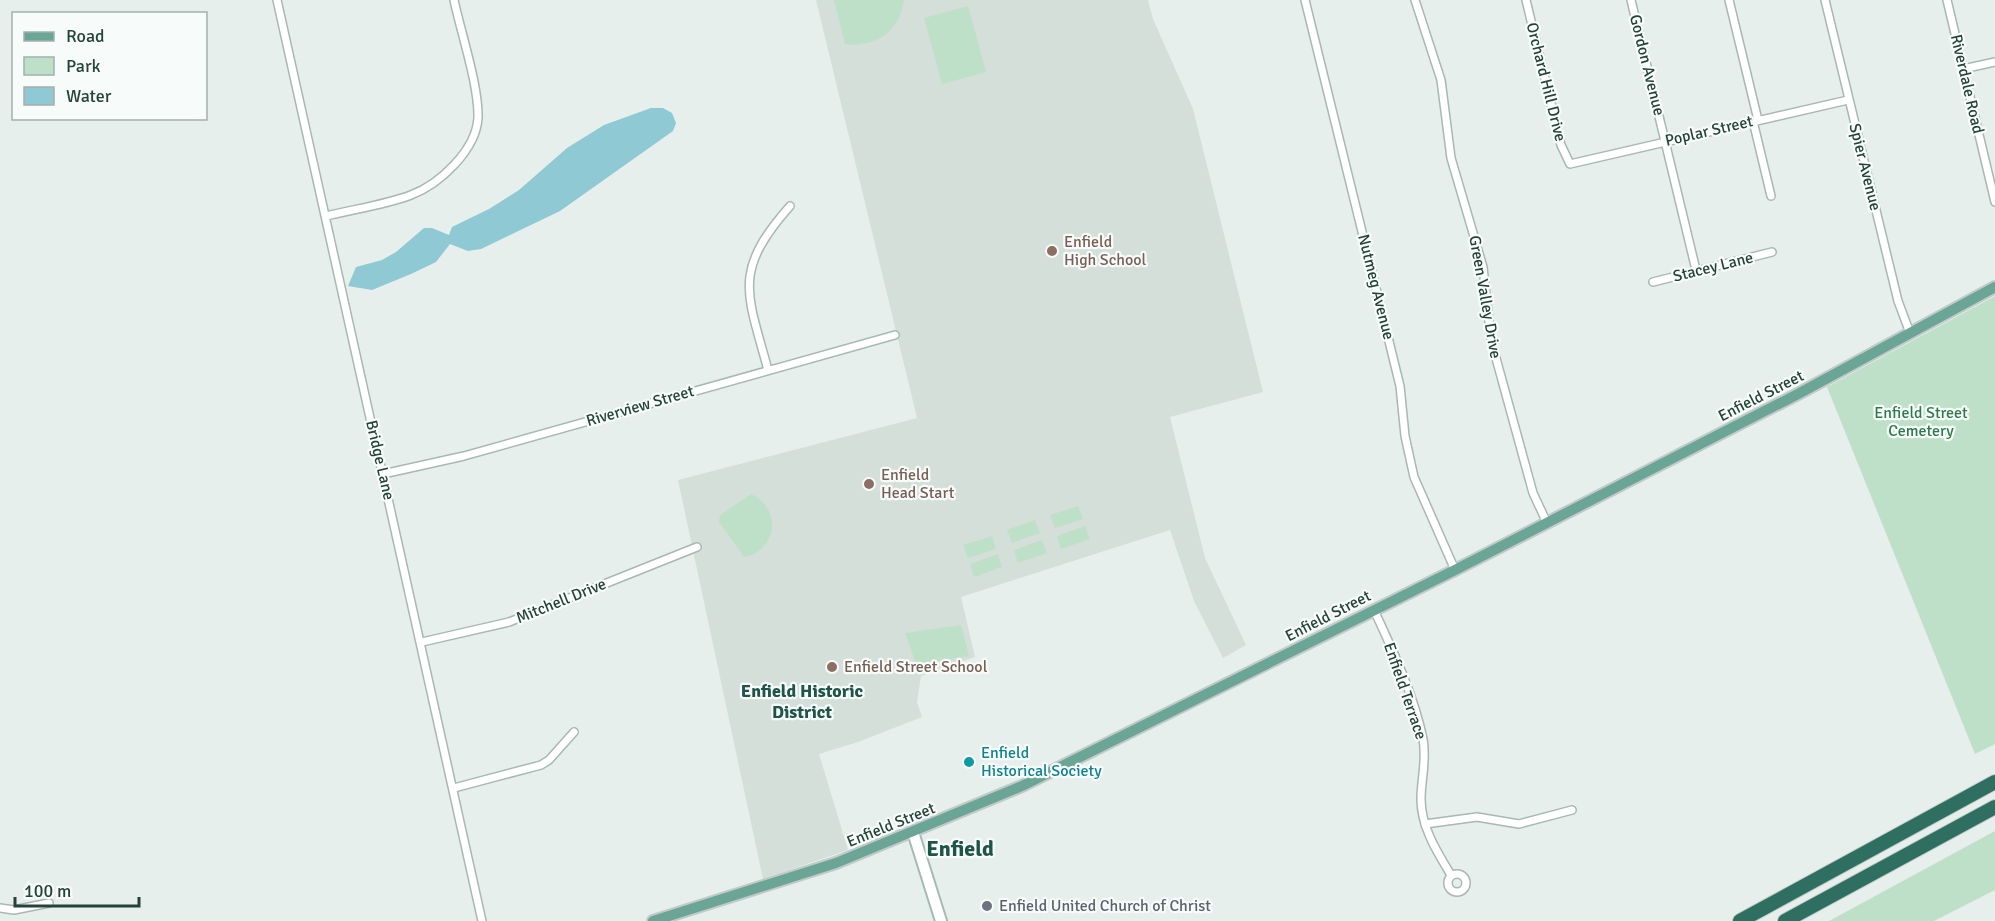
<svg xmlns="http://www.w3.org/2000/svg" width="1995" height="921" font-family="Signika,sans-serif">
  <rect width="100%" height="100%" fill="#e6efeb"/>
  <polygon fill="#d4dfda" points="816,0 1148,0 1153,19 1193,109 1263,392 1170,417 1205,558 1246,645 1223,658 1194,601 1170,530 961,597 975,657 921,676 917,702 922,717 858,742 819,754 848,850 763,879 678,480 917,418"/>
  <g fill="#bfe0c8">
    <path d="M834 0H904C900 31 876 48 845 44Z"/>
    <polygon points="968,6 986,72 942,84 924,18"/>
    <polygon points="1995,296 1995,744 1975,754 1827,387"/>
    <path d="M751 494C782 508 778 550 744 557L719 522 720 515Z"/>
    <polygon points="1078,506 1083,519 1055,528 1050,515"/>
    <polygon points="1035,520 1040,533 1012,543 1007,530"/>
    <polygon points="1085,526 1090,539 1061,549 1057,536"/>
    <polygon points="992,536 996,549 968,558 963,545"/>
    <polygon points="1042,540 1047,553 1018,563 1014,550"/>
    <polygon points="998,554 1002,567 974,577 970,564"/>
    <polygon points="961,625 969,656 916,664 905,633"/>
    <polygon points="1995,831 1995,890 1934,921 1829,921"/>
  </g>
  <polygon fill="#8ec9d4" points="651,108 663,108 672,113 676,123 673,131 560,211 481,249 468,251 450,244 436,262 411,274 372,290 348,286 356,267 382,260 396,252 424,228 432,228 449,235 452,227 489,209 519,190 567,148 604,125"/>
  <g fill="none" stroke-linecap="round" stroke-linejoin="round">
    <defs>
      <g id="minor">
        <polyline points="277,0 482,921"/>
        <polyline points="1305,0 1400,386 1405,436 1414,477 1455,570"/>
        <polyline points="1415,0 1441,80 1451,158 1483,267 1491,340 1533,493 1547,523"/>
        <polyline points="1526,0 1561,145 1570,164 1848,100"/>
        <polyline points="1631,0 1696,270"/>
        <polyline points="1729,0 1758,120"/>
        <polyline points="1825,0 1898,301 1910,333"/>
        <polyline points="1947,0 1995,202"/>
        <polyline points="1963,69 1995,62"/>
        <polyline points="1753,121 1771,196"/>
        <path d="M326 216C354 209 385 205 411 195 440 184 476 150 478 118 479 86 461 33 454 0"/>
        <polyline points="1653,282 1772,252"/>
        <path d="M768 370C747 292 732 272 790 206"/>
        <polyline points="383,474 464,456 895,335"/>
        <path d="M1374 610C1393 651 1414 695 1423 739 1427 760 1421 779 1421 799 1421 827 1437 852 1451 875"/>
        <polyline points="422,642 509,622 697,547"/>
        <polyline points="454,788 541,765 549,760 574,732"/>
        <polyline points="1425,824 1477,817 1519,824 1572,810"/>
        <circle cx="1457" cy="883" r="9"/>
        <polyline points="0,908 14,910 49,903"/>
      </g>
      <polyline id="secondary" points="913,832 941,921"/>
      <polyline id="primary" points="653,921 836,863 1022,786 1455,570 1798,394 1995,287"/>
      <g id="motorway">
        <polyline points="1740,921 1995,782"/>
        <polyline points="1785,921 1995,807"/>
      </g>
    </defs>
    <use href="#minor" stroke="#a8b8b2" stroke-width="10"/>
    <use href="#secondary" stroke="#a4bbb3" stroke-width="14"/>
    <use href="#primary" stroke="#c2cac8" stroke-width="14"/>
    <use href="#motorway" stroke="#c2cac8" stroke-width="16"/>
    <use href="#minor" stroke="#fff" stroke-width="7"/>
    <use href="#secondary" stroke="#fff" stroke-width="10"/>
    <use href="#primary" stroke="#6aa596" stroke-width="10"/>
    <use href="#motorway" stroke="#2f6f62" stroke-width="14"/>
  </g>
  <g fill="#8d6e63" stroke="#f7fbf9" stroke-width="2">
    <circle cx="1052" cy="251" r="6"/>
    <circle cx="869" cy="484" r="6"/>
    <circle cx="832" cy="667" r="6"/>
  </g>
  <circle fill="#0f9aa8" stroke="#f7fbf9" stroke-width="2" cx="969" cy="762" r="6"/>
  <circle fill="#6b7280" stroke="#f7fbf9" stroke-width="2" cx="987" cy="906" r="6"/>
  <g text-anchor="middle" dominant-baseline="central" stroke-width="4.5" stroke-linejoin="round" paint-order="stroke">
    <g font-size="16" fill="#24423a" stroke="#f7fbf9">
      <text transform="translate(1647 65) rotate(76)">Gordon Avenue</text>
      <text transform="translate(1546 82) rotate(76)">Orchard Hill Drive</text>
      <text transform="translate(1967 84) rotate(77)">Riverdale Road</text>
      <text transform="translate(1709 131) rotate(-13)">Poplar Street</text>
      <text transform="translate(1865 167) rotate(76)">Spier Avenue</text>
      <text transform="translate(1713 267) rotate(-14)">Stacey Lane</text>
      <text transform="translate(1376 287) rotate(76)">Nutmeg Avenue</text>
      <text transform="translate(1485 297) rotate(80)">Green Valley Drive</text>
      <text transform="translate(1761 396) rotate(-27)">Enfield Street</text>
      <text transform="translate(640 406) rotate(-16)">Riverview Street</text>
      <text transform="translate(380 460) rotate(77)">Bridge Lane</text>
      <text transform="translate(561 601) rotate(-22)">Mitchell Drive</text>
      <text transform="translate(1328 616) rotate(-27)">Enfield Street</text>
      <text transform="translate(1405 691) rotate(71)">Enfield Terrace</text>
      <text transform="translate(891 825) rotate(-22)">Enfield Street</text>
    </g>
    <g font-size="16" fill="#785e54" stroke="#f7fbf9" text-anchor="start">
      <text x="1064" y="242">Enfield<tspan x="1064" dy="18">High School</tspan></text>
      <text x="881" y="475">Enfield<tspan x="881" dy="18">Head Start</tspan></text>
      <text x="844" y="667">Enfield Street School</text>
    </g>
    <g font-size="16" fill="#2d7a4b" stroke="#f7fbf9">
      <text x="1921" y="413">Enfield Street<tspan x="1921" dy="18">Cemetery</tspan></text>
    </g>
    <g font-size="16" fill="#0d838f" stroke="#f7fbf9" text-anchor="start">
      <text x="981" y="753">Enfield<tspan x="981" dy="18">Historical Society</tspan></text>
    </g>
    <g font-size="16" fill="#5b616d" stroke="#f7fbf9" text-anchor="start">
      <text x="999" y="906">Enfield United Church of Christ</text>
    </g>
    <g font-size="18" font-weight="bold" fill="#1f5548" stroke="#f7fbf9">
      <text x="802" y="691">Enfield Historic<tspan x="802" dy="21">District</tspan></text>
    </g>
    <g font-size="22" font-weight="bold" fill="#1f5548" stroke="#f7fbf9">
      <text x="960" y="848">Enfield</text>
    </g>
  </g>
  <rect x="12" y="12" width="195" height="108" fill="#f7fbf9" stroke="#a3b1ad" stroke-width="1.5"/>
  <rect x="24" y="32" width="30" height="9" fill="#6aa596" stroke="#a3b1ad" stroke-width="1.5"/>
  <text x="66" y="42" font-size="18" fill="#24423a">Road</text>
  <rect x="24" y="57" width="30" height="18" fill="#bfe0c8" stroke="#a3b1ad" stroke-width="1.5"/>
  <text x="66" y="72" font-size="18" fill="#24423a">Park</text>
  <rect x="24" y="87" width="30" height="18" fill="#8ec9d4" stroke="#a3b1ad" stroke-width="1.5"/>
  <text x="66" y="102" font-size="18" fill="#24423a">Water</text>
  <path d="M15 897v9h124v-9" fill="none" stroke="#24423a" stroke-width="3"/>
  <text x="24" y="897" font-size="18" fill="#24423a" stroke="#f7fbf9" stroke-width="4.5" paint-order="stroke">100 m</text>
</svg>
